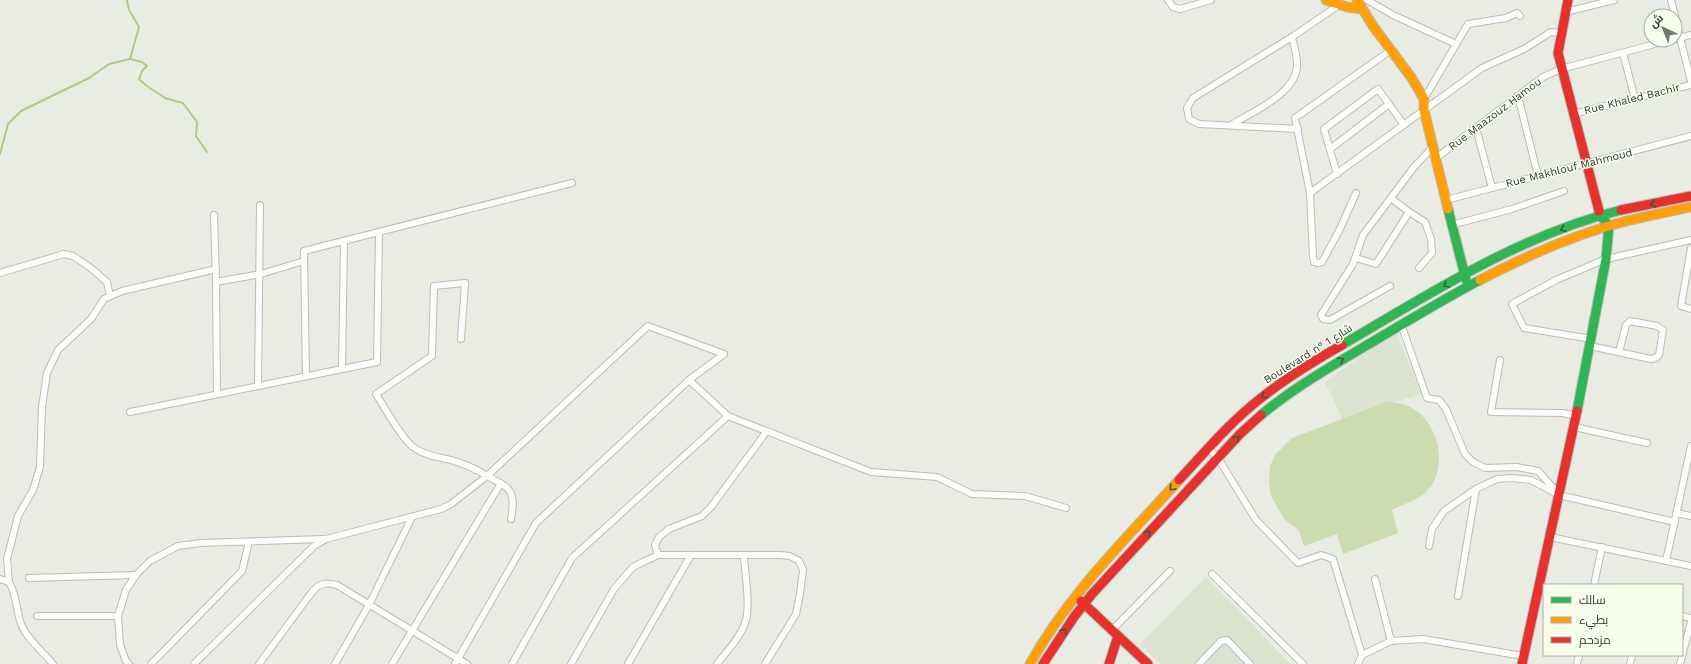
<svg xmlns="http://www.w3.org/2000/svg" width="1691" height="664" font-family="'Work Sans',Cairo,sans-serif">
  <rect width="100%" height="100%" fill="#e8ece2"/>
  <g fill="#dbe2d0">
    <polygon points="1396,331 1421,394 1370,410 1343,420 1325,382"/>
    <polygon points="1206,577 1290,664 1160,664 1140,644"/>
  </g>
  <path fill="#ccdcb1" d="M1386 402C1395 402 1404 403 1412 408 1439 423 1449 468 1427 491 1418 500 1403 504 1392 510L1398 533 1343 554 1337 534 1304 546 1299 530 1284 519 1271 496 1269 481 1270 466 1275 455 1292 438Z"/>
  <g fill="none" stroke-linecap="round" stroke-linejoin="round">
    <g stroke="#b2c986" stroke-width="2">
      <polyline points="127,0 129,10 139,27 130,59 142,62 147,66 142,71 139,79 147,86 165,98 183,103 197,122 196,136 207,152"/>
      <polyline points="0,154 8,124 21,111 89,78 109,64 130,59"/>
    </g>
    <defs>
      <g id="street">
        <polyline points="1168,0 1173,7 1180,9 1211,0"/>
        <polyline points="1367,0 1393,15 1456,44"/>
        <polyline points="1671,0 1675,16"/>
        <polyline points="1565,12 1614,0"/>
        <polyline points="1675,18 1691,81"/>
        <polyline points="1675,39 1691,35"/>
        <polyline points="1391,50 1295,118 1310,193 1482,68 1524,49 1551,32 1561,33"/>
        <polyline points="1623,53 1635,99"/>
        <polyline points="1518,96 1538,176"/>
        <polyline points="1424,99 1468,24 1506,18 1517,13 1520,16"/>
        <polyline points="1573,114 1691,85"/>
        <path d="M1231 125C1252 112 1295 94 1297 67 1298 57 1294 47 1292 37"/>
        <polyline points="1476,128 1492,188"/>
        <polyline points="1298,129 1199,124 1189,119 1187,108 1193,98 1292,37 1339,5"/>
        <polyline points="1330,149 1389,104"/>
        <polyline points="1436,158 1543,77 1561,69 1670,40"/>
        <polyline points="1337,174 1324,129 1378,89 1404,125"/>
        <polyline points="1310,193 1313,257 1314,262 1318,263 1322,262 1339,231 1356,193"/>
        <polyline points="1446,200 1691,136"/>
        <polyline points="1409,212 1425,222 1431,239 1432,253 1419,268"/>
        <polyline points="214,215 216,282 217,394"/>
        <polyline points="1451,225 1512,209 1564,191"/>
        <polyline points="1691,248 1681,306 1691,309"/>
        <polyline points="1356,258 1376,264 1409,212 1391,198"/>
        <polyline points="0,273 64,254 73,256 91,268 107,282 110,296"/>
        <polyline points="216,282 261,274 304,261"/>
        <polyline points="1390,286 1330,320 1323,319 1321,315 1353,264 1363,235 1414,167 1433,147"/>
        <polyline points="1401,324 1427,398 1439,400 1446,409 1465,454 1473,462 1485,468 1517,467 1538,471 1557,492"/>
        <path d="M461 339 465 283 434 286 432 356 376 394C385 408 401 438 413 447 425 456 440 457 454 461 466 464 477 470 487 476L648 326 724 354 689 380 728 416 871 472 937 477 972 494 1025 496 1066 508"/>
        <polyline points="1592,339 1524,328 1512,304 1556,280 1606,259 1691,240"/>
        <polyline points="1590,346 1651,359 1656,358 1659,355 1663,330 1657,326 1630,321 1626,325 1619,352"/>
        <polyline points="1500,360 1491,412 1563,413 1576,416"/>
        <polyline points="342,369 344,241"/>
        <polyline points="306,376 304,251 572,183"/>
        <polyline points="258,386 260,205"/>
        <polyline points="130,412 377,362 379,232"/>
        <polyline points="1574,427 1647,443"/>
        <polyline points="1208,448 1218,458 1256,520 1298,563 1321,555 1333,559 1362,655 1391,641 1423,639 1523,656"/>
        <polyline points="1676,513 1691,516"/>
        <polyline points="1550,537 1691,566"/>
        <polyline points="1429,546 1432,529 1444,511 1476,489 1497,479 1512,478 1531,480 1559,495 1675,522"/>
        <polyline points="658,555 655,545 659,537 669,529 702,516 711,507 767,431"/>
        <polyline points="1666,561 1691,446"/>
        <polyline points="1212,574 1303,664"/>
        <polyline points="29,578 136,575"/>
        <path d="M0 579 9 582C17 595 16 610 21 624 27 639 43 652 53 664"/>
        <polyline points="1375,579 1391,641"/>
        <polyline points="9,582 7,559 18,516 33,490 40,467 42,407 47,373 58,350 91,319 104,299 122,291 216,269"/>
        <polyline points="1594,585 1602,547"/>
        <polyline points="1458,596 1476,489"/>
        <polyline points="37,616 118,616"/>
        <polyline points="1682,616 1691,618"/>
        <polyline points="1112,630 1170,571"/>
        <polyline points="129,664 126,661 120,645 118,616 126,590 136,575 150,561 178,546 200,543 324,539"/>
        <polyline points="151,664 242,571 249,542"/>
        <path d="M194 664 314 546 326 539 441 509 451 504 487 476C511 488 516 491 511 519"/>
        <path d="M259 664 312 592C320 583 326 582 337 585L467 664"/>
        <polyline points="335,664 369,605 412,517"/>
        <polyline points="392,664 501,483"/>
        <polyline points="455,664 536,523 689,380"/>
        <polyline points="512,664 572,558 728,416"/>
        <polyline points="571,664 614,589 633,567 645,561 658,555 780,555 790,556 799,561 803,570 800,594 796,614 765,664"/>
        <polyline points="628,664 691,555"/>
        <path d="M717 664C727 651 740 638 745 623 751 607 745 574 744 556"/>
        <polyline points="1199,664 1221,641 1227,640 1250,664"/>
        <polyline points="1358,664 1362,655"/>
        <polyline points="1577,664 1579,655"/>
        <polyline points="1630,664 1632,655"/>
        <polyline points="1680,664 1691,622"/>
      </g>
      <g id="fast">
        <polyline points="1448,209 1466,280"/>
        <path d="M1342 345C1431 293 1520 235 1621 210"/>
        <polyline points="1577,411 1606,259 1609,226 1600,215 1599,211"/>
        <path d="M1261 415C1296 386 1335 364 1374 341 1409 320 1444 299 1480 280"/>
      </g>
      <g id="slow">
        <polyline points="1326,0 1347,7 1362,9"/>
        <polyline points="1357,0 1373,26 1411,77 1424,99 1424,110 1448,209"/>
        <path d="M1480 280C1524 257 1571 236 1619 223 1643 217 1667 212 1691 207"/>
        <path d="M1030 664C1068 595 1126 539 1179 480"/>
      </g>
      <g id="jam">
        <polyline points="1568,0 1558,53 1599,211"/>
        <polyline points="1621,210 1691,196"/>
        <path d="M1179 480C1205 452 1230 422 1261 398 1286 378 1314 361 1342 345"/>
        <polyline points="1081,601 1148,664"/>
        <polyline points="1043,664 1074,617 1092,594 1240,434 1261,415"/>
        <polyline points="1109,664 1118,636"/>
        <polyline points="1522,664 1577,411"/>
      </g>
    </defs>
    <use href="#street" stroke="#babeb6" stroke-width="8"/>
    <use href="#fast" stroke="#babeb6" stroke-width="11"/>
    <use href="#slow" stroke="#babeb6" stroke-width="11"/>
    <use href="#jam" stroke="#babeb6" stroke-width="11"/>
    <use href="#street" stroke="#fcfcfb" stroke-width="6"/>
    <use href="#fast" stroke="#30b455" stroke-width="9"/>
    <use href="#slow" stroke="#ff9f0a" stroke-width="9"/>
    <use href="#jam" stroke="#e5322d" stroke-width="9"/>
  </g>
  <defs><path id="oneway-chevron" d="M-2-3.5L2.5 0L-2 3.5" fill="none" stroke-width="1.6" stroke-linecap="round" stroke-linejoin="round"/></defs>
  <g stroke="#345d3c">
    <use href="#oneway-chevron" transform="translate(1653 204) rotate(168)"/>
    <use href="#oneway-chevron" transform="translate(1563 229) rotate(160)"/>
    <use href="#oneway-chevron" transform="translate(1446 285) rotate(150)"/>
    <use href="#oneway-chevron" transform="translate(1341 360) rotate(-31)"/>
    <use href="#oneway-chevron" transform="translate(1264 396) rotate(142)"/>
    <use href="#oneway-chevron" transform="translate(1237 438) rotate(-46)"/>
    <use href="#oneway-chevron" transform="translate(1172 488) rotate(133)"/>
    <use href="#oneway-chevron" transform="translate(1148 533) rotate(-47)"/>
    <use href="#oneway-chevron" transform="translate(1064 631) rotate(-55)"/>
  </g>
  <g text-anchor="middle" dominant-baseline="central" stroke-width="3" stroke-linejoin="round" paint-order="stroke">
    <g font-size="11" fill="#353831" stroke="#f6fdeb">
      <text transform="translate(1632 99) rotate(-14)">Rue Khaled Bachir</text>
      <text transform="translate(1495 114) rotate(-37)">Rue Maazouz Hamou</text>
      <text transform="translate(1569 168) rotate(-14)">Rue Makhlouf Mahmoud</text>
      <text transform="translate(1308 354) rotate(-32)">Boulevard n° شارع 1</text>
    </g>
  </g>
  <rect x="1543" y="584" width="140" height="72" fill="#f6fdeb" stroke="#a9aea1"/>
  <rect x="1551" y="597" width="20" height="6" fill="#30b455" stroke="#a9aea1"/>
  <text x="1579" y="604" font-size="12" fill="#353831">سالك</text>
  <rect x="1551" y="617" width="20" height="6" fill="#ff9f0a" stroke="#a9aea1"/>
  <text x="1579" y="624" font-size="12" fill="#353831">بطيء</text>
  <rect x="1551" y="637" width="20" height="6" fill="#e5322d" stroke="#a9aea1"/>
  <text x="1579" y="644" font-size="12" fill="#353831">مزدحم</text>
  <g transform="translate(1663 28) rotate(316)"><circle r="19" fill="#f6fdeb" stroke="#a9aea1"/>
  <path d="M0-3L7 15L0 10L-7 15Z" fill="#74776f"/>
  <text y="-6" font-size="11" font-weight="bold" text-anchor="middle" fill="#353831">ش</text>
  </g>
</svg>
